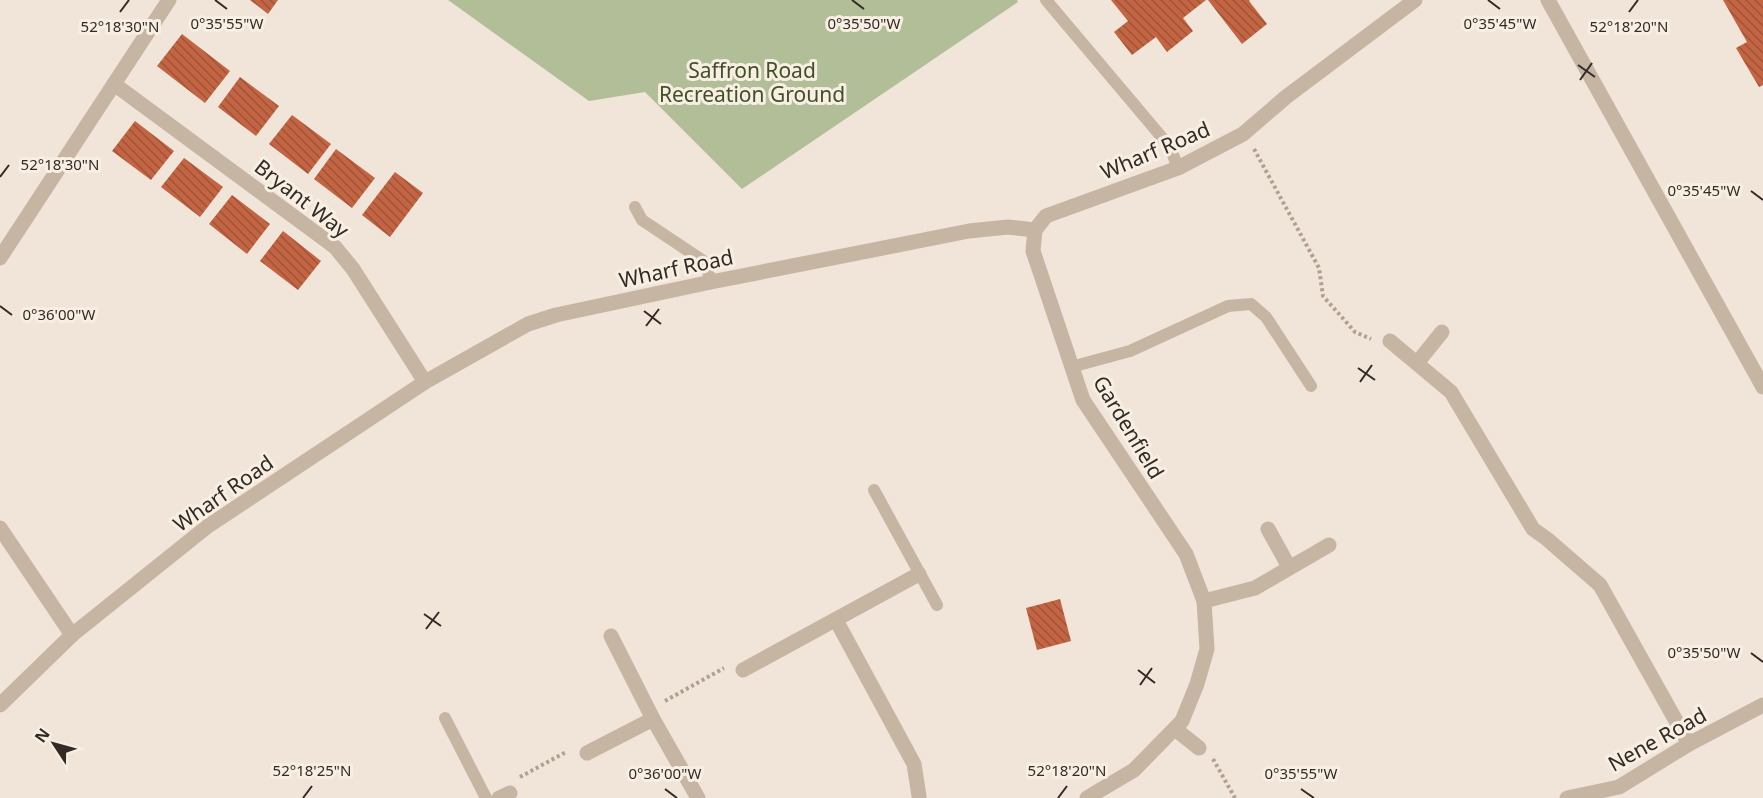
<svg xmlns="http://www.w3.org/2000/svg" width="1763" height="798" font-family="'Noto Sans',sans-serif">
  <defs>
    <pattern id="building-back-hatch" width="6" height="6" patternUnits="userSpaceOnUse" patternTransform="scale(1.5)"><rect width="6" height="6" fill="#c36443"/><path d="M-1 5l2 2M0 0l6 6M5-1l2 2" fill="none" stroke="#9f5338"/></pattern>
  </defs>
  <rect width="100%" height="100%" fill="#f0e5d8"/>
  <polygon fill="#b1be98" points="448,0 1017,0 1018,2 742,189 645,92 589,101"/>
  <g fill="url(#building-back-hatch)">
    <polygon points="250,0 278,0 268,14"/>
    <polygon points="1111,0 1206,0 1183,18 1193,31 1167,52 1156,37 1132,55 1114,32 1128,21"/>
    <polygon points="1208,0 1250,0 1249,1 1267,24 1242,44"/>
    <polygon points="1723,0 1763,0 1763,85 1759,87 1736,48 1747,42"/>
    <polygon points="182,34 230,71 205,103 157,66"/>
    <polygon points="240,77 279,106 256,136 218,107"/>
    <polygon points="292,115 331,144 308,174 269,144"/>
    <polygon points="135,121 174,151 151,180 112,151"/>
    <polygon points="336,149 375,178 352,208 314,179"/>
    <polygon points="184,158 223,187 200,217 161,187"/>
    <polygon points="395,172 423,193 390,237 362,215"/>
    <polygon points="232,195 270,224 247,254 209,224"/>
    <polygon points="283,231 321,261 298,290 260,261"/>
    <polygon points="1060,599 1071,641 1037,650 1026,608"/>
  </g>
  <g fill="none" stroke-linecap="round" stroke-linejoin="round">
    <g stroke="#b39f8f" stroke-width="4" stroke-dasharray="3 3" stroke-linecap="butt">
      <polyline points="1254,149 1319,268 1323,296 1355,332 1371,339"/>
      <polyline points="665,701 724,668"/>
      <polyline points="1213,759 1235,798"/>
      <polyline points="520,777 566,752"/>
    </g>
    <g stroke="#c7b5a4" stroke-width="12">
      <polyline points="1046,0 1170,147 1178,168"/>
      <polyline points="635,207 642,220 705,262 711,282"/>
      <polyline points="1071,367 1130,351 1228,306 1251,304 1266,317 1311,386"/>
      <polyline points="874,490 937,605"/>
      <polyline points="445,718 486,798"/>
    </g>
    <g stroke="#c7b5a4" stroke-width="15">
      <polyline points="1548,0 1763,387"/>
      <polyline points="114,84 335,247 353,269 425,382"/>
      <polyline points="1035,230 1033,251 1083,400 1186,554 1204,601 1207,649 1197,684 1182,721 1134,770 1087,798"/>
      <polyline points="0,258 169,0"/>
      <polyline points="1390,341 1451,392 1533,529 1547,539 1600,585 1689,744"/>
      <polyline points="1417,363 1442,332"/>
      <polyline points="0,528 72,635"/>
      <polyline points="1268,529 1289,567"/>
      <polyline points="1204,601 1255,588 1329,545"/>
      <polyline points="836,620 914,764 919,796"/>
      <polyline points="611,636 653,719 698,798"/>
      <polyline points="743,670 919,574"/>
      <polyline points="0,705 72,635 208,526 425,382 528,324 556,315 711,282 969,231 1008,227 1035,230 1046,216 1178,168 1243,134 1286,97 1415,0"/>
      <polyline points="1175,729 1199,748"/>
      <polyline points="587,753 653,719"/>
      <polyline points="499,798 510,793"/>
      <polyline points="1567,798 1619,787 1689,744 1763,705"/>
    </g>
  </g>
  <path fill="none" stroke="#332a26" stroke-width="2" d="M215 0 227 9M852 0 864 9M1488 0 1500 9M120 12 129 0M1629 12 1638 0M1578 65 1595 77M1580 80 1592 63M0 177 9 165M1751 191 1763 200M0 306 12 315M644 311 661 324M646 326 659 309M1358 368 1375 380M1360 382 1372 365M424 614 441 626M426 629 439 612M1751 653 1763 662M1138 670 1155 683M1140 685 1152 668M665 789 677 798M1301 789 1314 798M303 798 312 786M1058 798 1067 786"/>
  <g text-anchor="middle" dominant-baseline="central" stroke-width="6" stroke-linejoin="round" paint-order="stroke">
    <g font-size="21" fill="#42502a" stroke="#f8efe3">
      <text x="752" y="70">Saffron Road<tspan x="752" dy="24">Recreation Ground</tspan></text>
    </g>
    <g font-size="21" fill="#332a26" stroke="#f8efe3">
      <text transform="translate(1155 150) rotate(-23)">Wharf Road</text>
      <text transform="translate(302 198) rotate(38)">Bryant Way</text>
      <text transform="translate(676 268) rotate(-12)">Wharf Road</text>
      <text transform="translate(1129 427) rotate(59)">Gardenfield</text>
      <text transform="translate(223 493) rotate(-35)">Wharf Road</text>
      <text transform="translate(1657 739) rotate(-29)">Nene Road</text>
    </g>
  </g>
  <g font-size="15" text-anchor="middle" fill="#332a26" stroke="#f8efe3" stroke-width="6" stroke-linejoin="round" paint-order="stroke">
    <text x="864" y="29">0°35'50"W</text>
    <text x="227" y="29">0°35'55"W</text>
    <text x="1500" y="29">0°35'45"W</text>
    <text x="120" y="32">52°18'30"N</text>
    <text x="1629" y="32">52°18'20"N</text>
    <text x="60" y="170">52°18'30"N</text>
    <text x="1704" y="196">0°35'45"W</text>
    <text x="59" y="320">0°36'00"W</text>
    <text x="1704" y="658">0°35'50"W</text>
    <text x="312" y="776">52°18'25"N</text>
    <text x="1067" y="776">52°18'20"N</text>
    <text x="665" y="779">0°36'00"W</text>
    <text x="1301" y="779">0°35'55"W</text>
  </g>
  <g transform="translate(54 744) rotate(306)" stroke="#f8efe3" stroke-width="4.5" paint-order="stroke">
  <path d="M0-4.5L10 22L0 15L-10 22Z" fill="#332a26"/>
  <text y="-9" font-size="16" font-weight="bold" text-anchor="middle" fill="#332a26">N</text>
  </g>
</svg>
